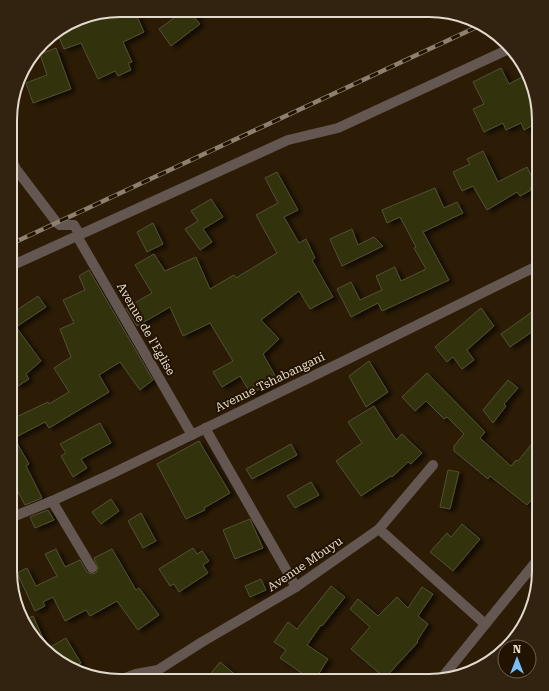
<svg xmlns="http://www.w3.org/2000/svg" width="549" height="691" font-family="'Roboto Serif',serif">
  <defs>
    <filter id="shadow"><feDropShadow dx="4.5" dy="2.5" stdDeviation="2" flood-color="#0009"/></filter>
  </defs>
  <rect width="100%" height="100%" fill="#2c1c06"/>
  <g fill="#323108" stroke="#525136" filter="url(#shadow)">
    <polygon points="120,10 134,10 144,32 123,42 132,62 128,63 131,70 118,76 115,71 98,79 81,43 64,49 57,32 84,16"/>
    <polygon points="185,10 205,10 195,18 200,24 171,46 159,29"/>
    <polygon points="56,48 71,89 33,103 26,83 47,75 40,54"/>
    <polygon points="501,68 509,84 522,77 532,95 539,122 524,130 521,123 506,130 503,123 484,132 473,109 484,104 473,82"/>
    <polygon points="483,151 498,182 527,167 536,185 530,188 531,190 520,196 517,192 487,210 473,186 462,191 453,172 470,164 467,159"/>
    <polygon points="277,172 298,210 284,217 299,243 306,239 315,258 312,260 333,297 310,309 299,291 261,320 279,339 263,354 277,379 251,394 240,376 222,387 213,372 233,361 210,323 183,336 170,307 137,326 126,308 152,293 135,265 154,254 165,271 196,257 210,289 234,275 236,278 277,253 256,215 278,203 265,178"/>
    <polygon points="435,188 444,208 457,202 463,213 423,232 449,280 382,311 378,303 351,317 337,289 351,282 360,300 382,290 376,276 395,267 401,281 426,269 414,248 416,247 400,217 387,223 382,210"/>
    <polygon points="211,199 223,217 203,229 212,242 200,250 185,229 198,221 191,211"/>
    <polygon points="153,223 163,244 147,252 137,232"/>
    <polygon points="352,229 358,245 374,237 383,246 342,266 330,239"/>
    <polygon points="89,270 153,380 140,390 120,362 99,375 109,392 49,428 45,422 14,438 29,464 26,466 42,498 25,505 10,477 10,420 48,402 49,404 69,392 54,368 71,357 60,329 74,323 63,300 85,290 79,276"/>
    <polygon points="38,296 46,307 16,327 41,361 26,374 29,379 18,386 10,376 11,314"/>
    <polygon points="539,306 539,327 510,347 501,334 525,317"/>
    <polygon points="481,308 494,326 467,350 474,360 462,369 453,357 447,362 435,347"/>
    <polygon points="369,361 388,392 366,407 349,376"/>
    <polygon points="427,373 485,432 480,438 511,466 516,460 518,461 539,435 539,491 527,505 490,476 488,479 454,451 454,446 464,434 447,417 444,419 426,401 415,411 402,397"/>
    <polygon points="508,380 518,388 504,404 506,406 493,423 483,410"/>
    <polygon points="374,406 396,440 402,434 422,453 411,464 408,462 392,477 391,476 361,496 336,461 362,443 348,422"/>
    <polygon points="100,423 111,443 81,459 87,468 73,477 61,456 66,453 60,444"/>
    <polygon points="199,441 230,493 204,508 205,510 186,519 157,464"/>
    <polygon points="291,444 297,455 252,479 246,469"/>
    <polygon points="448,470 459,472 450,509 440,507"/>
    <polygon points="311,482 319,495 295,508 287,496"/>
    <polygon points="111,499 119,511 101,524 92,512"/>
    <polygon points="48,510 54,520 35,528 30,517"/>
    <polygon points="141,513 156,541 143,548 128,521"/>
    <polygon points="250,519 263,548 235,559 223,530"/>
    <polygon points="462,524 480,539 453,571 430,552 447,533 451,537"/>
    <polygon points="193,548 197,554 202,551 209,561 203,565 208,573 179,592 174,584 170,586 159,569"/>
    <polygon points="56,549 65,567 80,560 87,572 92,574 96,573 98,568 94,558 112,549 136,590 139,588 159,615 138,630 117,601 90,616 86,610 65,621 53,597 43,602 45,606 35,611 17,573 27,568 36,586 57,576 45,554"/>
    <polygon points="261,579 266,590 250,597 245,586"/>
    <polygon points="331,586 345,597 322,626 321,625 307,645 328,659 314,681 298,681 303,674 280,658 286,650 274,642 288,622 297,629"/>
    <polygon points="422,587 433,594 418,616 428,624 417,641 418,642 385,678 351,649 370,627 350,609 358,599 378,616 397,597 408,608"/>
    <polygon points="33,616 47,647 45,648 25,626 23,621"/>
    <polygon points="66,638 81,663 73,667 59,663 47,649"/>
    <polygon points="220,662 243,681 205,681"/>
  </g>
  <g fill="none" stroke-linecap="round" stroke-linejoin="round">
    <g stroke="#645651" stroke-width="10">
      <polyline points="11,159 16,169 57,223 60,225 74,225 80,235"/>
      <polyline points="77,236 192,435"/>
      <polyline points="11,266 288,140 338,128 509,49"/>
      <polyline points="205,428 296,587"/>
      <polyline points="52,501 92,568"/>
      <polyline points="10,518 52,501 109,475 344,361 539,265"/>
      <polyline points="379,529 485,624"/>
      <polyline points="441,679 539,558"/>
      <polyline points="117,681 136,674 158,670 202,642 296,587 379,529 433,465"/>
    </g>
    <defs>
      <polyline id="rail" points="11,244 481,25"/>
    </defs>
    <use href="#rail" stroke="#8d806f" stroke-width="4.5"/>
    <use href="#rail" stroke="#221300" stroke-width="3" stroke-dasharray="9" stroke-linecap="butt"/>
  </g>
  <g text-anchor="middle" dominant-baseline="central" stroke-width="4" stroke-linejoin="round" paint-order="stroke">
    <g font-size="12" fill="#e3d9cc" stroke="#221300">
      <text transform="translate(146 329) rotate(60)">Avenue de l'Eglise</text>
      <text transform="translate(270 382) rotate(-26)">Avenue Tshabangani</text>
      <text transform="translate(305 564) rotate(-34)">Avenue Mbuyu</text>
    </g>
  </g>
  <path d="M0 0H549V691H0ZM120 17H429A103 103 0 0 1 532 120V571A103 103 0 0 1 429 674H120A103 103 0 0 1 17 571V120A103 103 0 0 1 120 17Z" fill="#312310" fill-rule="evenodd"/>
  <path fill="none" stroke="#e3d9cc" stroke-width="2" d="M120 17H429A103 103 0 0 1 532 120V571A103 103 0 0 1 429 674H120A103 103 0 0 1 17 571V120A103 103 0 0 1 120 17Z"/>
  <g transform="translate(517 659)"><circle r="19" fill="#221300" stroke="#6f6252"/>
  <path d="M0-3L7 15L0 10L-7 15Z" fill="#75c0f6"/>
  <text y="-6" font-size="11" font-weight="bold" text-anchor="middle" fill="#e3d9cc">N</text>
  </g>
</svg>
